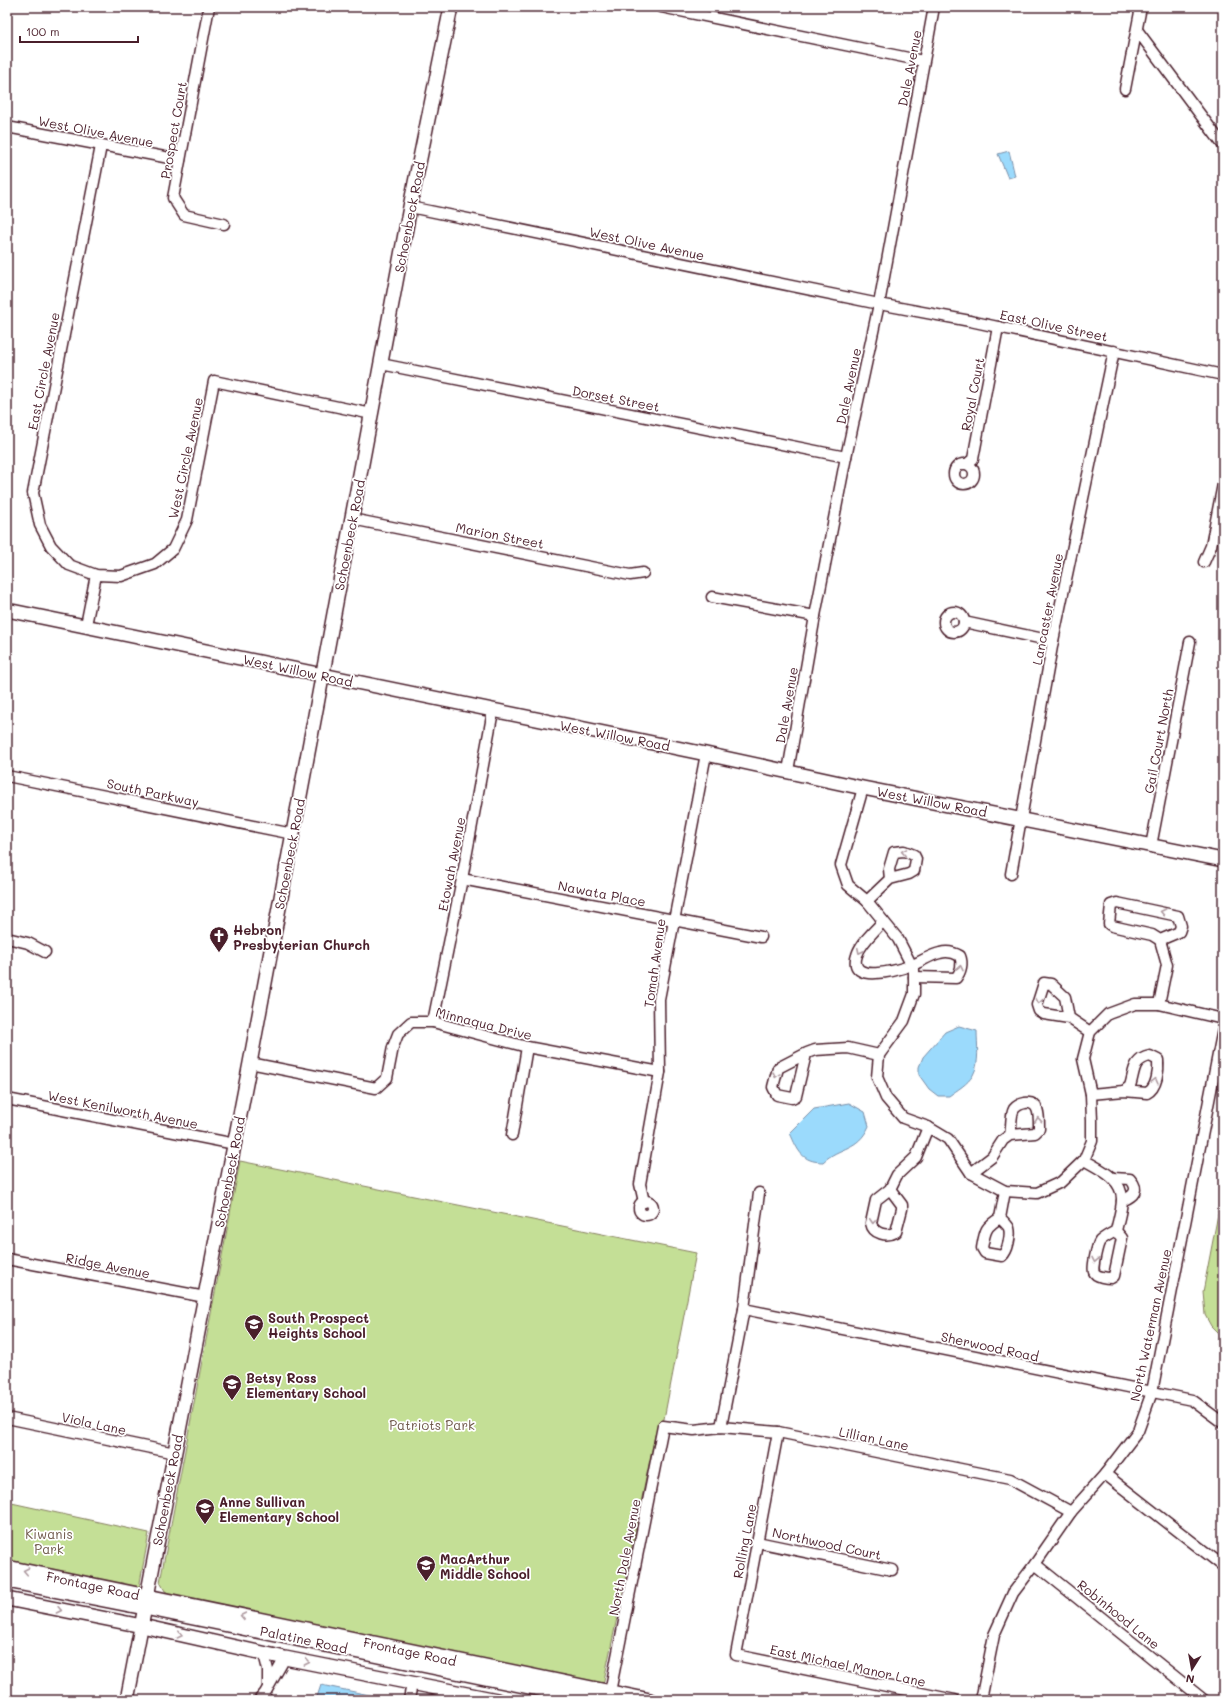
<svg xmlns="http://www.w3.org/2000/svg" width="1230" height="1707" font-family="Mali,sans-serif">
  <rect width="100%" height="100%" fill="#fff"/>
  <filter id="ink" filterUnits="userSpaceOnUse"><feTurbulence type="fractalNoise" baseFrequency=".025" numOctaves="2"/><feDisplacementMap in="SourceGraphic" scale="8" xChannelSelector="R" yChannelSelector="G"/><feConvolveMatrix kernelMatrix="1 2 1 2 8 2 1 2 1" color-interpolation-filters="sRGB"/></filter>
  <g filter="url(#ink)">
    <g fill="#c4df96" stroke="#877f60">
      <polygon points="240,1161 696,1253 664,1419 655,1435 603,1685 170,1594 165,1591 160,1582"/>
      <polygon points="1223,1188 1223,1346 1217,1345 1219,1334 1211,1326 1205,1315 1203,1292"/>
      <polygon points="7,1502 149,1533 139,1588 7,1561"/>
    </g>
    <g fill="#9bdafc" stroke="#7b8fa8">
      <polygon points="1009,151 1015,176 1008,178 998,154"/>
      <path d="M959 1026 977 1031C977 1044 980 1063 973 1075 968 1084 957 1090 949 1096H938L929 1089 919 1075V1067L923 1057 945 1032Z"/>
      <path d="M849 1103 865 1112 869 1126C858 1151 840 1146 823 1162 802 1162 798 1151 790 1133L814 1109Z"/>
      <polygon points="321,1685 374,1696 386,1700 316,1700"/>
    </g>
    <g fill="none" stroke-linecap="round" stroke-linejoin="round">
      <defs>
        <g id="street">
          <polyline points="209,7 173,198 184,215 224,224"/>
          <polyline points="661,7 923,61"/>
          <polyline points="1137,30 1223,145"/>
          <polyline points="1125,89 1141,7"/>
          <polyline points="7,127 180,160"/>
          <polyline points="101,146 33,493 40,525 51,546 69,565 96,575 121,576 155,564 173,549 187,520 214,381 372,414"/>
          <polyline points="410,207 879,304 970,321 1223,375"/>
          <polyline points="381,364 846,457"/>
          <circle cx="964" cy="474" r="10"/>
          <polyline points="967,464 973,459 998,327"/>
          <polyline points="352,519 630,575 643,573"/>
          <polyline points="1204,562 1211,546 1223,484"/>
          <polyline points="712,597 815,616"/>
          <circle cx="954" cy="622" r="10"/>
          <polyline points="964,622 1053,641"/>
          <polyline points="86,625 96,575"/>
          <polyline points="788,771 815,616 846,457 879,304 934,7"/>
          <polyline points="7,776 293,834"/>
          <polyline points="863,788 841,865 848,885 867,901 898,939 914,970 914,994 904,1021 879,1055 877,1077 886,1098 903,1118 928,1127 948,1139 971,1173 1005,1191 1037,1193 1061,1182 1084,1160 1092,1141 1092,1121 1091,1094 1083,1059 1090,1032 1108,1014 1135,1004 1159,1004 1223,1019"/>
          <polyline points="1151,846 1190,642"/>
          <polyline points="1011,874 1053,641 1114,351"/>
          <polyline points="462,879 761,937"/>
          <polyline points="867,901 890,879 909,874 914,871 916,859 914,855 904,851 894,852 889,869 890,879"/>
          <path d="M883 921C875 931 861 942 857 955 847 985 899 970 912 965 921 962 930 955 940 953 947 951 953 952 960 956 963 963 961 972 956 978L914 977"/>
          <polyline points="7,938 28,943 45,952"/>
          <polyline points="1159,1004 1167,965 1160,940 1152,935 1112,926 1109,924 1111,905 1117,903 1178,916 1181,926 1179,932 1160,940"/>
          <polyline points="1069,1018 1065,997 1051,984 1044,983 1037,1005 1039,1011 1044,1014 1069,1018 1090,1032"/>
          <polyline points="433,1022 462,879 493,711"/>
          <polyline points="806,1054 796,1096 792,1098 777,1095 773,1087 778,1068 807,1053 815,1050 848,1048 879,1055"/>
          <polyline points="250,1063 376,1088 387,1078 393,1047 398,1034 411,1022 433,1022 527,1047 660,1072"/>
          <path d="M1091 1094 1124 1091 1147 1093C1157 1088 1159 1070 1158 1060L1150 1056C1132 1060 1135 1071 1130 1086L1124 1091"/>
          <polyline points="7,1099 235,1144"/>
          <polyline points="512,1135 527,1047"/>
          <path d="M1084 1160C1099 1169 1122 1178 1122 1199 1122 1209 1118 1221 1116 1231 1110 1234 1104 1237 1100 1241 1097 1245 1092 1268 1094 1272 1096 1277 1107 1278 1111 1278L1114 1276 1122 1238 1116 1231"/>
          <path d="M971 1173 992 1157 1003 1140 1010 1135 1035 1133 1039 1129C1039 1117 1040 1101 1025 1103 1020 1104 1017 1105 1014 1109 1010 1116 1012 1127 1010 1135"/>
          <path d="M1113 1178 1130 1179C1140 1190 1134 1196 1122 1201"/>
          <path d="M890 1189 902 1205V1209L896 1232C887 1237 873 1234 871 1223L876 1200 890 1189 897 1175 916 1157 928 1127"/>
          <circle cx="646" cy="1208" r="7"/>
          <polyline points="644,1202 640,1184 660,1072 659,999 706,754"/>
          <path d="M1000 1218C1003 1221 1007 1224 1009 1228 1011 1235 1008 1251 1002 1256L985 1253 982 1248C985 1231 985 1227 1000 1218Z"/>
          <polyline points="1000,1218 1005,1191"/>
          <polyline points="7,1259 205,1297"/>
          <polyline points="744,1309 1192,1400 1223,1423"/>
          <polyline points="7,1418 175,1453"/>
          <polyline points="721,1427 744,1309 759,1193"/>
          <polyline points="778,1432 736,1655 955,1700"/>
          <polyline points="1105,1474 1223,1566"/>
          <polyline points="757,1542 892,1570"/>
          <polyline points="1035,1564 1204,1700"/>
          <polyline points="264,1654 268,1670 268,1685"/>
          <polyline points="610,1692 663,1426 694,1430 721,1427 778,1432 1010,1479 1071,1512"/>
          <polyline points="259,1700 265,1693 285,1658"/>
          <polyline points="409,1700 412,1683"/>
          <polyline points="981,1700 994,1635 1013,1593 1035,1564 1071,1512 1105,1474 1138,1431 1152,1392 1223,1029"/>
        </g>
        <g id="secondary">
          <polyline points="7,610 706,754 863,788 1223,860"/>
          <polyline points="7,1567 650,1700"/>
          <polyline points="7,1599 142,1626 285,1658 497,1700"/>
          <polyline points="127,1700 250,1063 410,207 451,7"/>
        </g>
        <polyline id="highway" points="7,1579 145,1606 602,1700"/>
      </defs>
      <use href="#street" stroke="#4a1f2b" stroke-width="13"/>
      <use href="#secondary" stroke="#4a1f2b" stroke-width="16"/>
      <use href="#highway" stroke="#4a1f2b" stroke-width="20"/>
      <use href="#street" stroke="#fff" stroke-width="10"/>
      <use href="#secondary" stroke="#fff" stroke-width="13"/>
      <use href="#highway" stroke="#fff" stroke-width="17"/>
    </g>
    <defs><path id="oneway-chevron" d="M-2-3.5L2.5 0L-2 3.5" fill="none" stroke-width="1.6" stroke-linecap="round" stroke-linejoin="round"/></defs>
    <g stroke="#ae9aa0">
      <use href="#oneway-chevron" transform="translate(904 852) rotate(-170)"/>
      <use href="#oneway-chevron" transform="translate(1163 912) rotate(-168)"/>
      <use href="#oneway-chevron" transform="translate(860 951) rotate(116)"/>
      <use href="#oneway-chevron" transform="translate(960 968) rotate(-78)"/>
      <use href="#oneway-chevron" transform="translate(1039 1001) rotate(99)"/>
      <use href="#oneway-chevron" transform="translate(776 1075) rotate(105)"/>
      <use href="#oneway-chevron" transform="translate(1155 1081) rotate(-76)"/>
      <use href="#oneway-chevron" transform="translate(1038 1120) rotate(-96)"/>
      <use href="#oneway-chevron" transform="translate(873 1221) rotate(94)"/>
      <use href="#oneway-chevron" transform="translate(1095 1260) rotate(101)"/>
      <use href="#oneway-chevron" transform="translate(26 1571) rotate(-168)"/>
      <use href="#oneway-chevron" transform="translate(59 1610) rotate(11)"/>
      <use href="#oneway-chevron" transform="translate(243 1616) rotate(-168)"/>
      <use href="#oneway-chevron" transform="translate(180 1635) rotate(13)"/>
      <use href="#oneway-chevron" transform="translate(307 1662) rotate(11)"/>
    </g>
  </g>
  <defs>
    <symbol id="church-pin" viewBox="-11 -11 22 30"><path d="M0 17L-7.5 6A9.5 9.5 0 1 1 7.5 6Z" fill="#4a1f2b" stroke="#fff"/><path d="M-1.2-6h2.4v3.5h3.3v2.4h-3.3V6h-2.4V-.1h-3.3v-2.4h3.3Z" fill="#fff"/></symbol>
    <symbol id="school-pin" viewBox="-11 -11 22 30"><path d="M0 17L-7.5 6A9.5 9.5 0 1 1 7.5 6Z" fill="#4a1f2b" stroke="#fff"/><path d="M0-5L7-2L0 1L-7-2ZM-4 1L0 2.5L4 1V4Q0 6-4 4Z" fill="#fff"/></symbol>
  </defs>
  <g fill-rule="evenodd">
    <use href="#church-pin" x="208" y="925" width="22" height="30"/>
    <use href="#school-pin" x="243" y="1313" width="22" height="30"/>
    <use href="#school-pin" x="221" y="1373" width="22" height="30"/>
    <use href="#school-pin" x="194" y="1497" width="22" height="30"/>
    <use href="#school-pin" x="415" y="1554" width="22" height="30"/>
  </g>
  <g text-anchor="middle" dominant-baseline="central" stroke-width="3.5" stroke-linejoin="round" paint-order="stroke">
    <g font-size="13" fill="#4a1f2b" stroke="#fff">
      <text transform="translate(909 68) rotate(-79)">Dale Avenue</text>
      <text transform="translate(173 130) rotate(-80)">Prospect Court</text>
      <text transform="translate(96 131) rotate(11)">West Olive Avenue</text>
      <text transform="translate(409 217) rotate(-79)">Schoenbeck Road</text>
      <text transform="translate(647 243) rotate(12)">West Olive Avenue</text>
      <text transform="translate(1054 325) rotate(12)">East Olive Street</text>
      <text transform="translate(43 371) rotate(-79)">East Circle Avenue</text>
      <text transform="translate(848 386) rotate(-78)">Dale Avenue</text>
      <text transform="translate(972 394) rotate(-79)">Royal Court</text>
      <text transform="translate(616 398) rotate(11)">Dorset Street</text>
      <text transform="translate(185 458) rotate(-78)">West Circle Avenue</text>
      <text transform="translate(349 535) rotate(-79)">Schoenbeck Road</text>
      <text transform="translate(500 535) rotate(11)">Marion Street</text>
      <text transform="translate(1047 609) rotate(-79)">Lancaster Avenue</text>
      <text transform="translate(298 670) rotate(12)">West Willow Road</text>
      <text transform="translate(786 705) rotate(-80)">Dale Avenue</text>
      <text transform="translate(615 735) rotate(11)">West Willow Road</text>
      <text transform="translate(1158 741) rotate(-79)">Gail Court North</text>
      <text transform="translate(153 792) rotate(12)">South Parkway</text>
      <text transform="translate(932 801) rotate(11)">West Willow Road</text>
      <text transform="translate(289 854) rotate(-79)">Schoenbeck Road</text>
      <text transform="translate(451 864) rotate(-79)">Etowah Avenue</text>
      <text transform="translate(602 893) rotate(11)">Nawata Place</text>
      <text transform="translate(654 963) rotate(-82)">Tomah Avenue</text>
      <text transform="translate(484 1023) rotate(14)">Minnaqua Drive</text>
      <text transform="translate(123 1109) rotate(11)">West Kenilworth Avenue</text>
      <text transform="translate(229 1172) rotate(-79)">Schoenbeck Road</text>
      <text transform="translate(108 1265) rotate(11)">Ridge Avenue</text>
      <text transform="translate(1150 1325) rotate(-78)">North Waterman Avenue</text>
      <text transform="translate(990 1346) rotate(12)">Sherwood Road</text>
      <text transform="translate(94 1423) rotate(12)">Viola Lane</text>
      <text transform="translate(874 1438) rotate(12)">Lillian Lane</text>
      <text transform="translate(167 1490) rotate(-79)">Schoenbeck Road</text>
      <text transform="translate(744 1541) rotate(-79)">Rolling Lane</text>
      <text transform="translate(827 1543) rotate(12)">Northwood Court</text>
      <text transform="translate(624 1557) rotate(-79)">North Dale Avenue</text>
      <text transform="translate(93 1585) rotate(12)">Frontage Road</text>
      <text transform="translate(1119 1614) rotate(39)">Robinhood Lane</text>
      <text transform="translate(304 1639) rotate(12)">Palatine Road</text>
      <text transform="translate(410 1651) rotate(12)">Frontage Road</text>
      <text transform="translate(848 1665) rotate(12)">East Michael Manor Lane</text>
    </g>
    <g font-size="13" font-weight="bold" fill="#4a1f2b" stroke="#fff" text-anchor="start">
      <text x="233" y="929">Hebron<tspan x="233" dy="15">Presbyterian Church</tspan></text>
      <text x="268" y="1317">South Prospect<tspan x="268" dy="15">Heights School</tspan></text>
      <text x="246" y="1377">Betsy Ross<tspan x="246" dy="15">Elementary School</tspan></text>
      <text x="219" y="1501">Anne Sullivan<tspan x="219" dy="15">Elementary School</tspan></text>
      <text x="440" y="1558">MacArthur<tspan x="440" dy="15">Middle School</tspan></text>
    </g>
    <g font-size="13" fill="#6f594b" stroke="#fff">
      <text x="432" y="1424">Patriots Park</text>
      <text x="49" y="1533">Kiwanis<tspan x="49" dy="15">Park</tspan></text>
    </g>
  </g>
  <rect width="1230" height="1707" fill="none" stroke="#fff" stroke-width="24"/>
  <rect x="12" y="12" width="1206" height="1683" fill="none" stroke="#4a1f2b" stroke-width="1.5" filter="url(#ink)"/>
  <g transform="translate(1192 1669) rotate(191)" stroke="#ffffff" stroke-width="3" paint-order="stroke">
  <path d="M0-3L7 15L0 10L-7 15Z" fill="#4a1f2b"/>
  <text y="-6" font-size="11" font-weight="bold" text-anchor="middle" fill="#4a1f2b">N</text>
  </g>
  <path d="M20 36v6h118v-6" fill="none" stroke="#4a1f2b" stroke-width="2"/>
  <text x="26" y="36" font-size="12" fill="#4a1f2b" stroke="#ffffff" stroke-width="3" paint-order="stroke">100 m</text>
</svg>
